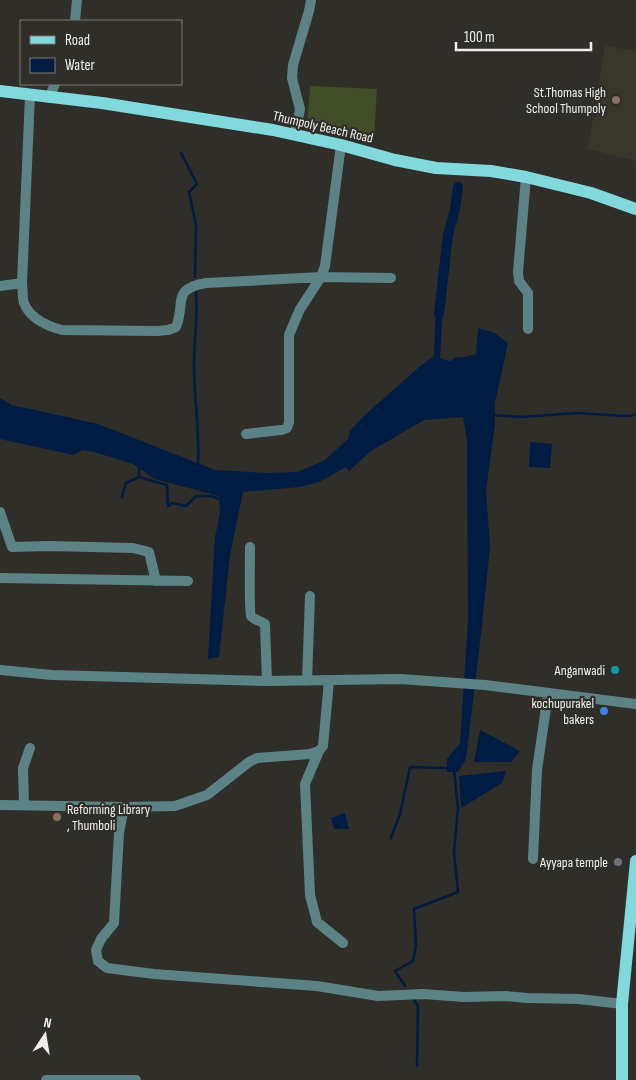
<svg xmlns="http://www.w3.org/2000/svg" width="636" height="1080" viewBox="0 0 636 1080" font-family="'Sofia Sans Condensed',sans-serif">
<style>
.built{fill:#39372c}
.green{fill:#414d26}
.water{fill:#011c42}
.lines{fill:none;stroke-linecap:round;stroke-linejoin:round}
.stream{stroke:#011c42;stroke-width:2.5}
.canal{stroke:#011c42;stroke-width:10}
.minor{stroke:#5b8385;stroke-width:10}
.major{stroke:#81d9de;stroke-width:12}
.education-dot{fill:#8d6e63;stroke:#2f2e29;stroke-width:2}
.culture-dot{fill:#0f9aa8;stroke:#2f2e29;stroke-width:2}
.shop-dot{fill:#3f7fe0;stroke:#2f2e29;stroke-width:2}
.worship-dot{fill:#6b7280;stroke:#2f2e29;stroke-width:2}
.labels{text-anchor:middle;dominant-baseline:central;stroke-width:4.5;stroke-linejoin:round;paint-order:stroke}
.poi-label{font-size:14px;fill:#f0efec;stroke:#2f2e29;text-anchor:end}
.street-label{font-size:14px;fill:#f0efec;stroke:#2f2e29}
</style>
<rect width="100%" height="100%" fill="#2f2e29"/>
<path class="built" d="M605 46 636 51V161L588 149Z"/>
<path class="green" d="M310 86 377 89 374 138 307 126Z"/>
<path class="water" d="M443 302 440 358 449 361 476 354 478 328 495 333 508 343 495 403V425L486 490 490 547 481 634 466 759 458 772H447V759L460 743 468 621 467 440 463 417 424 420 371 451 349 471 346 467 321 481 300 487 243 492 230 555 219 657 208 659 215 537 220 513 219 496 155 479 133 464 94 452 82 450 73 455 0 439V398L12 405 98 424 215 470 265 473 298 472 325 460 348 439 350 431 365 415 418 368 434 356 436 303Z
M530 442 552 444 550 468 529 467Z
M480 730 520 751 511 762H474Z
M506 771 502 783 461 808 459 776Z
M345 813 349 829H334L331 818Z"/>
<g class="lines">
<path class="stream" d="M181 153 197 184 189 192 196 225 195 277
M196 292C198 317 194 341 194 366 194 399 200 433 198 466
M451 362 455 359 462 358
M494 415 521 417 576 413 625 416 636 415
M139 477 167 485 168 506 172 503 186 506 196 496H212L221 500
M122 497 126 483 139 477V466
M391 838 400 814 410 767 448 768
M405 986 395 971 413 961 416 945 414 909 458 892 454 852 458 808 454 770
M414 1000 418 1006 417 1066"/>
<path class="canal" d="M439 314 448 235 455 209 458 187"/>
<path class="minor" d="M75 21 77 0
M30 95 22 283C23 289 22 298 24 303 30 319 47 326 62 330L157 331 168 330 176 327C186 302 171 289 206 283L321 277 391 278
M49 98 55 84
M295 135 300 109 292 78 293 65 309 11 311 0
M526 177 518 272 519 281 528 293V329
M0 286 22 283
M246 434 281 430 287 428 289 422V335L300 309 321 277 325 266 341 145
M0 512 12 547 49 546 133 548 149 552 156 581
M250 547C250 557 249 612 251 616 254 620 261 621 265 624L267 681
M0 578 188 581
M0 670 52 675 267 681 400 679 485 685 636 704
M307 681 310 596
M319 751 305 784 310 895 317 922 343 943
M0 805 124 807 119 833 114 923 101 939 96 950 98 961 107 968 154 974 317 986 378 996 423 994 464 997 506 996 527 998 579 999 622 1004
M24 805 23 768 30 748
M124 807 175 806 207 795 249 762 257 758 310 754 319 751 323 746 329 681
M533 859 537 770 548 694
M46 1080H136"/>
<path class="major" d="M0 91 102 103 273 130 341 145 395 160 436 168 491 171 526 177 591 193 636 209
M622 1080V1004L636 861"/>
</g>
<g class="education-dot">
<circle cx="616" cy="100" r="5"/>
<circle cx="57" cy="817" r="5"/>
</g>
<circle class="culture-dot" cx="615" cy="670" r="5"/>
<circle class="shop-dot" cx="604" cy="711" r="5"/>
<circle class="worship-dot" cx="618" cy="862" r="5"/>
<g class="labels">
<g class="poi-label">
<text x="606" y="92">St.Thomas High<tspan x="606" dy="16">School Thumpoly</tspan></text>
<text x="605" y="670">Anganwadi</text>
<text x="594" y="703">kochupurakel<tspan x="594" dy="16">bakers</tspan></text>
<text x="67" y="809" text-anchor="start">Reforming Library<tspan x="67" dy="16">, Thumboli</tspan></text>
<text x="608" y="862">Ayyapa temple</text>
</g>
<g class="street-label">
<text transform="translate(323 127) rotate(13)">Thumpoly Beach Road</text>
</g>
</g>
<rect x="20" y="20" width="162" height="65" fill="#2f2e29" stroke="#7c7b77"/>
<rect x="30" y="36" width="25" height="8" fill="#81d9de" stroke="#7c7b77"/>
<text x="65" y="45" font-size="15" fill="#f0efec">Road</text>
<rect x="30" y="58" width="25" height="15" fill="#011c42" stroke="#7c7b77"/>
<text x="65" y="70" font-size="15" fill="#f0efec">Water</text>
<g transform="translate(45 1035) rotate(12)" stroke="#2f2e29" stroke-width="4" paint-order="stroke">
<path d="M0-4L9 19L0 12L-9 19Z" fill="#f0efec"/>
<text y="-8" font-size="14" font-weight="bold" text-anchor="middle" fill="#f0efec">N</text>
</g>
<path d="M456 42v8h135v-8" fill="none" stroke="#f0efec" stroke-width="2.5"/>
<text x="464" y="42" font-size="15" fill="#f0efec" stroke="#2f2e29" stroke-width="4" paint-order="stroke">100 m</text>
</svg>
